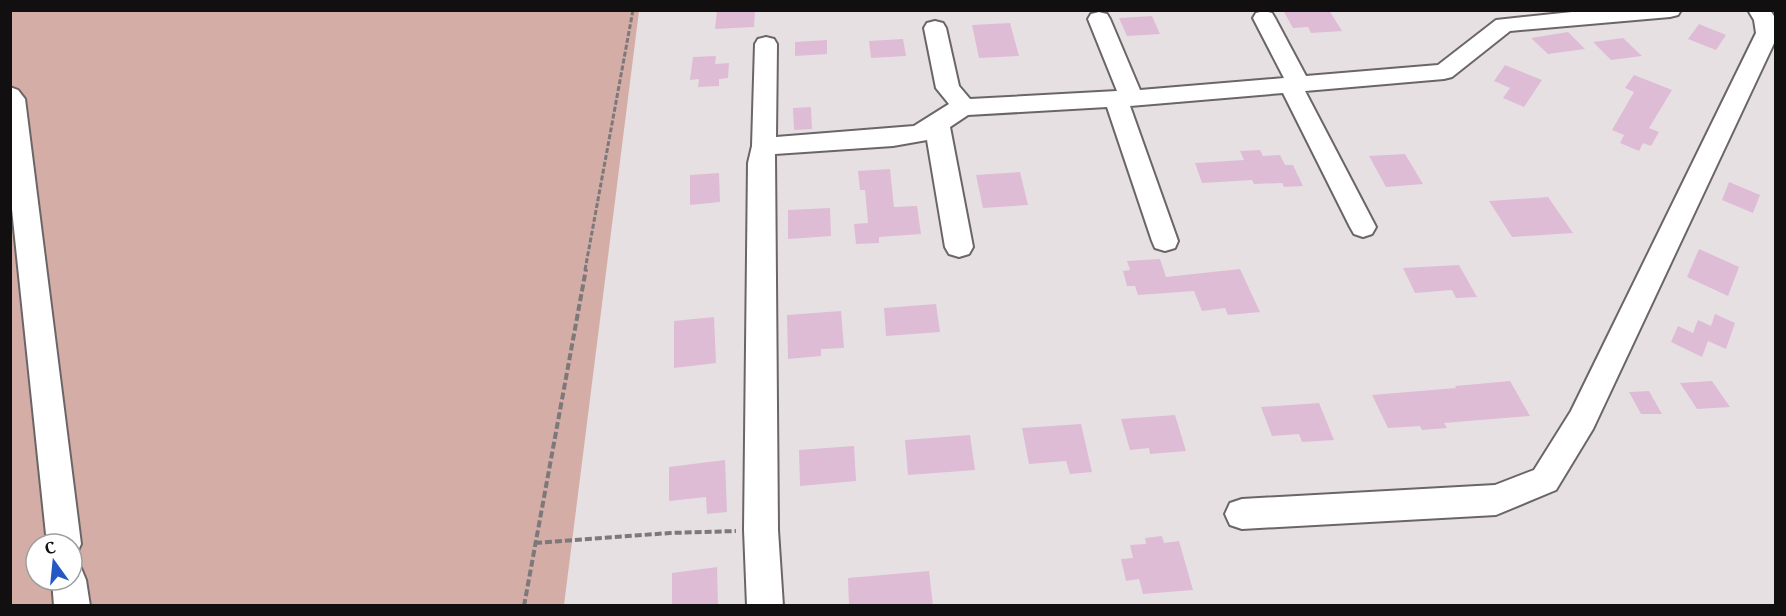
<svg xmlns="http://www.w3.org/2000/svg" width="1786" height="616" viewBox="0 0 1786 616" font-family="'Noto Serif',serif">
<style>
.green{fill:#d3ada6;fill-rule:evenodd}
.building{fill:#debcd5}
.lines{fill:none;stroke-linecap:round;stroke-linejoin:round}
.minor-casing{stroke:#6b6567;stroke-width:4}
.path-far1{stroke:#7d787a;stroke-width:3;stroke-dasharray:5 2;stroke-linecap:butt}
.path{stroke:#7d787a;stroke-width:4;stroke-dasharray:7 3;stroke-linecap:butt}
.minor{fill:#fff;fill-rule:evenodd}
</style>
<rect width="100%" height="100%" fill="#e7e0e3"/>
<path class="green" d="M10 11H639L564 605H11ZM36 544H72V580H36Z"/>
<path class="building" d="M717 10H755L754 27 715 29Z
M1329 10 1342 31 1311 33 1308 27 1293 28 1284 12Z
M1152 16 1160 34 1127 36 1119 18Z
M1010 23 1019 56 979 58 972 25Z
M1699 24 1726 35 1716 50 1688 39Z
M1568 32 1585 49 1548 54 1531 38Z
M1623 38 1642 56 1611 60 1593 42Z
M903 39 906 56 871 58 869 41Z
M827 40V54L795 56V42Z
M716 56 715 64 729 63 728 78 719 79V86L698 87 699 79 690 80 693 57Z
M1505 65 1542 80 1524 107 1503 98 1510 88 1494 81Z
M1634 75 1672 90 1649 128 1659 132 1651 146 1643 143 1639 151 1620 143 1624 135 1612 130 1634 92 1625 88Z
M811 107 812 129 794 130 793 108Z
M1260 150 1263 156 1280 155 1285 165H1293L1303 186 1284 187 1282 183 1254 184 1252 180 1202 183 1195 163 1244 160 1240 151Z
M1405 154 1423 184 1386 187 1369 156Z
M890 169 894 207 917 206 921 234 879 237V243L856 244 854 224 868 223 865 190H860L858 171Z
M1020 172 1028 205 983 208 976 175Z
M719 173 720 202 690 205V175Z
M1729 182 1760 195 1753 213 1722 200Z
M1548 197 1573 233 1512 237 1489 201Z
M830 208 831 236 788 239V210Z
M1699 249 1739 267 1728 296 1687 277Z
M1160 259 1166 277 1240 269 1260 312 1228 315 1225 308 1202 311 1194 291 1138 295 1135 286H1127L1123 271 1130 270 1127 261Z
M1459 265 1477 297 1456 298 1452 290 1415 293 1403 268Z
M936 304 940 332 886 336 884 308Z
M841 311 844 348 821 349V356L788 359 787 315Z
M1715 314 1735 323 1726 349 1708 341 1702 357 1671 342 1678 326 1693 333 1698 320 1711 326Z
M714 317 716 363 674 368V321Z
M1510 381 1530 416 1444 423 1447 428 1422 430 1420 426 1388 428 1372 395 1456 388 1455 386Z
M1712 381 1730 407 1697 409 1680 383Z
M1649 391 1662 414H1641L1629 392Z
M1319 403 1334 440 1302 442 1299 434 1272 436 1261 407Z
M1175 415 1186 451 1150 454 1149 448 1130 450 1121 419Z
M1081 424 1092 472 1070 474 1066 461 1029 464 1022 428Z
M970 435 975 470 908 475 905 440Z
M854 446 856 481 800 486 799 450Z
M725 460 727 512 707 514 706 497 669 501V467Z
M1162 536 1164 543 1179 541 1193 590 1143 594 1139 579 1126 581 1121 559 1133 558 1130 545 1146 544 1145 538Z
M717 567 718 606H672V573Z
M929 571 933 606H849L848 578Z"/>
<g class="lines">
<g class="minor-casing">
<path id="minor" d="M1591 10H1681L1678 15 1670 17 1510 31 1452 77 1444 79 1305 91 1376 227 1372 234 1363 237 1354 234 1350 227 1283 93 1130 106 1178 241 1175 248 1165 251 1155 248 1152 241 1107 107 968 115 950 127 973 247 969 254 959 257 949 254 945 247 927 140 893 146 775 154 778 530 783 606H747L744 530 748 163 752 146 755 44 758 39 766 37 774 39 777 44 776 137 914 126 949 104 936 88 924 28 927 23 935 21 943 23 946 28 959 86 970 99 1117 91 1088 19 1091 14 1099 12 1107 14 1110 19 1140 90 1284 78 1253 18 1256 13 1264 11 1272 13 1275 18 1306 76 1438 65 1496 20Z
M1748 10H1770L1776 19V39L1593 429 1556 490 1496 515 1242 529 1230 525 1225 514 1230 503 1242 499 1495 485 1534 470 1571 411 1756 33 1754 20Z
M10 87 18 90 25 99 81 544 76 555 72 557V544H47L10 190Z
M72 565 81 568 86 580 90 606H54L52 580H72Z"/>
</g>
<path class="path-far1" d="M585 270 633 10"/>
<path class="path" d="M535 543 670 533 736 531
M524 606 586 269"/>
<use href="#minor" class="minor"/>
</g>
<rect width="1786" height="616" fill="none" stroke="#110f10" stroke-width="24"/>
<g transform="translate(54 562) rotate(345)"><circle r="28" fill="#ffffff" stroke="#a09f9f" stroke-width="1.5"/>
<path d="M0-4.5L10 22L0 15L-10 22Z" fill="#2458c5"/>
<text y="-9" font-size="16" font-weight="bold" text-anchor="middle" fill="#110f10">С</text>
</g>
</svg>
